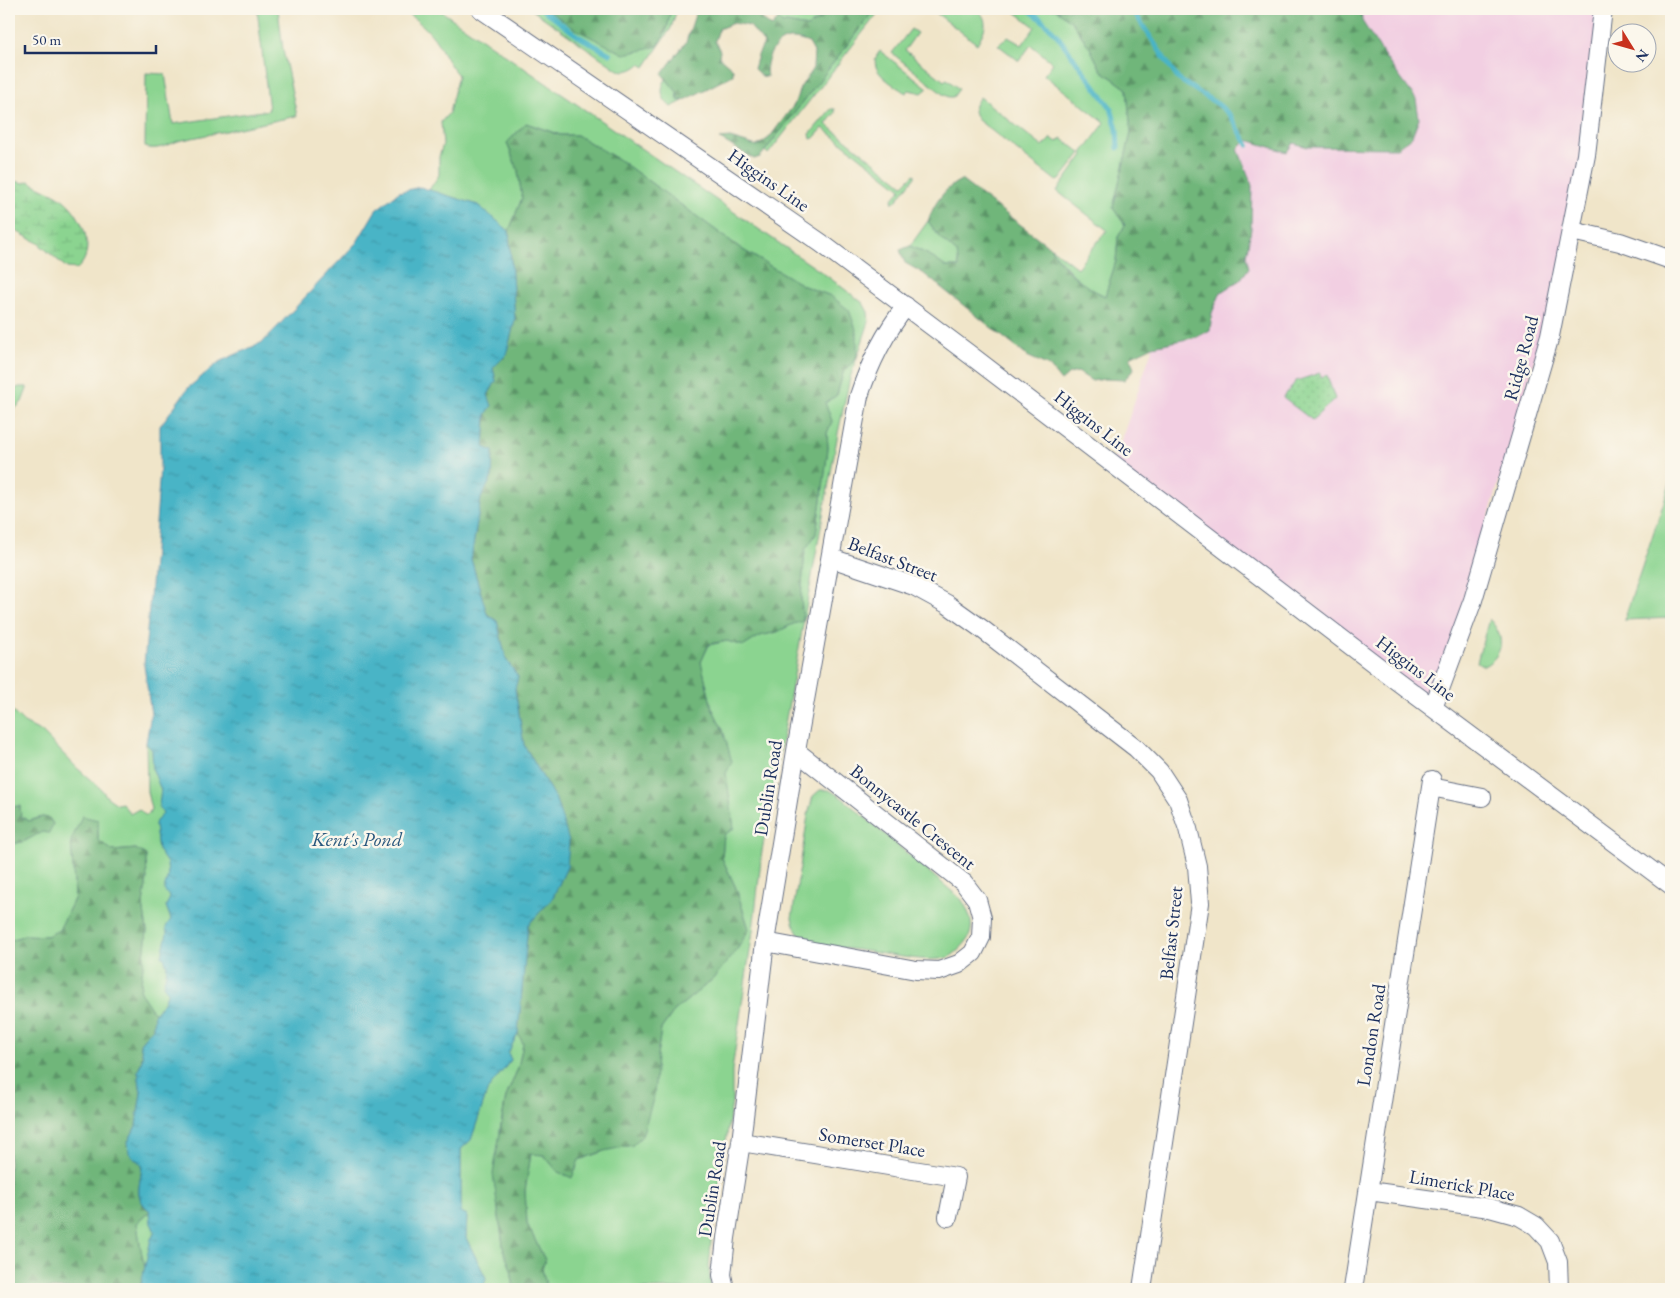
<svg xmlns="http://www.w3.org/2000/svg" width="1680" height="1298" viewBox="0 0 1680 1298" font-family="'EB Garamond',serif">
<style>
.built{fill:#f2cfe2}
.green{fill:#8bd490;stroke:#538277}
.forest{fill:url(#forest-firs);stroke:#46726c}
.wetland{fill:url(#wetland-marsh);stroke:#538277}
.park{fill:url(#park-dots);stroke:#538277}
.water{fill:url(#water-ripples);stroke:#327292}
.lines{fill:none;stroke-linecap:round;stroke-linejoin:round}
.stream{stroke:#49b4c6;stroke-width:5}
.minor-casing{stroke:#666f83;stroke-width:20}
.minor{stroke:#fff;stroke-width:18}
.labels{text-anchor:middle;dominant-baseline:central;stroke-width:5;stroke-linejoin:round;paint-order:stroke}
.street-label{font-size:19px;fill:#1b2f5e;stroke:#fbf7ec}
.water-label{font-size:20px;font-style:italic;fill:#29577d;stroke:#fbf7ec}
</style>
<defs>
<pattern id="forest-firs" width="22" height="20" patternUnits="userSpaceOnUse" patternTransform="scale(1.25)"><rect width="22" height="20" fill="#70b67a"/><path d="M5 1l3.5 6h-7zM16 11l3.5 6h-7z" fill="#5b9467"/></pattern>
<pattern id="wetland-marsh" width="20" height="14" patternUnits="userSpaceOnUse" patternTransform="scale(1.25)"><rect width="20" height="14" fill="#8bd490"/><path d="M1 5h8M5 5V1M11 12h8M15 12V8" fill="none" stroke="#77b67f"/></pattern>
<pattern id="park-dots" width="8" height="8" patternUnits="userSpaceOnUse" patternTransform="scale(1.25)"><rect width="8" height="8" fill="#8bd490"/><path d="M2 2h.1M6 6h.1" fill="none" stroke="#77b67f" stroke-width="1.8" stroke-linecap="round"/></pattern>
<pattern id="water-ripples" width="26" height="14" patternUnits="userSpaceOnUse" patternTransform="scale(1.25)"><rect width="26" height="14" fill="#49b4c6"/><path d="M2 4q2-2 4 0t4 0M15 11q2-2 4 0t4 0" fill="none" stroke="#3c93a4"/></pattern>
</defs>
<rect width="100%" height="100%" fill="#fbf7ec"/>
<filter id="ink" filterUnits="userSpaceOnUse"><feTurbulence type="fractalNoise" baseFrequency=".02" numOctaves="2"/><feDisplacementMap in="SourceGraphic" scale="10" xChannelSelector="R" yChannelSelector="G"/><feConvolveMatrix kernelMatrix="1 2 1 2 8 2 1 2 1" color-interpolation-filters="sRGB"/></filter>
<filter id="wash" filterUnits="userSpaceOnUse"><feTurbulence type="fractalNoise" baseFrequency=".0096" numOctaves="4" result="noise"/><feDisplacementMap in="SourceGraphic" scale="20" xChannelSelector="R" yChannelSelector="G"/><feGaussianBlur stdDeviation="1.12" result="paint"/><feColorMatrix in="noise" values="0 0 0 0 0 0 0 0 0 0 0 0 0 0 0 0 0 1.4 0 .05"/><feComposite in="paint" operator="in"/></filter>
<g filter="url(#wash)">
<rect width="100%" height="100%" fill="#f0e5c9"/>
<path class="built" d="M1361 9H1603L1572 231 1433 708 1113 465 1153 346 1197 337 1210 330 1212 313 1221 292 1240 280 1249 268 1246 256 1251 229 1252 185 1238 149 1248 140 1286 152 1293 143 1308 147 1397 148 1412 136 1387 60 1362 21Z"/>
<path class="green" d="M257 9H278L283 50 297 116 178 141C168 145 156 151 145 147L146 73 165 74 173 124 269 110Z
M400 9H438L827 276 863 303 868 312 869 322 850 378 838 433 762 851 753 931 732 1070V1102L711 1242 709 1269 711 1289H547L542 1269 545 1260 527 1224 525 1191 531 1153 544 1155 558 1172 576 1170 578 1160 604 1151 657 1056 661 1029 674 1011 713 979 738 948 749 929 736 888 722 858 724 835 734 828 725 773 723 730 712 708 701 662 709 645 727 641 744 646 760 636 777 632 793 624 803 621 801 597 805 550 816 534 824 480 828 448 827 433 832 421 825 403 837 395 843 373 857 357 831 296 804 286 743 250 621 161 577 135H561L526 123 507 143 518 171 522 198 509 231 478 205 429 190 439 175V157L443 144 441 122 449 113 458 75C449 65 445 55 438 44 429 29 415 18 400 9Z
M531 9H547L555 14 667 29 671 9H677L671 28 645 67 640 64C633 70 627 72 618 70Z
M821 9H831L826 15 807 27 787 23 782 24 778 19 783 12 790 17 809 19 817 14Z
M875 9H881L768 154 765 151Z
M931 9H977C990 21 985 30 977 44Z
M1011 9H1056L1072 22 1090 48 1101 70 1127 89 1131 133 1113 208 1125 225 1118 237 1116 261 1105 296 1083 285 1054 254 1050 247 1077 268 1107 230 1057 191 1083 155 1082 153 1105 123 1044 75 1053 63 1031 45 1019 61 998 45 1008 37 1022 45 1035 27Z
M911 29 917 33 905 50 944 81 947 79 959 89 953 97H949L944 95 892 53Z
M880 51 928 88 922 93 909 90 906 93C892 84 864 69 880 51Z
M667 78 677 92 678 100H685L671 107C661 99 659 88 667 78Z
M980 97 1043 147 1051 138 1057 142 1061 138 1081 153 1060 180 1057 181 1055 180 978 120C972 111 973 106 980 97Z
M831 109H835V113L826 124 903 185 913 175 915 174V177L895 202 893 203 892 200 901 189 823 128 814 138 811 139 810 134Z
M928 221 940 238 958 253 959 267H946L927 254 910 246Z
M19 387H27V389L22 402 9 415V392Z
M1671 481V618L1624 620Z
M1489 619C1505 635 1505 655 1484 666L1477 662Z
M9 708 24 723 42 732 77 768 101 789 107 797 117 804 122 803 130 814 139 809 145 815H148L151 809 147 792 146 743 152 750 153 770 161 790 159 806 163 814 156 821 155 825 158 850 167 863 168 875 165 890 170 898 166 906 171 920 162 955C170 964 166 975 164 985L168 992 164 1002 154 1013 140 992 147 931 143 904 147 879 136 849 113 851 98 840V820L71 841 75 897 59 931 47 936 25 935 9 941V845L25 841 53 824 49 818 42 817 29 821 20 816V806L9 807Z
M820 790H829L841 797 962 900C970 914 976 927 966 942 961 948 955 954 949 957 929 964 887 954 865 951 846 948 823 947 805 940 798 937 794 926 792 918L808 815 813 796Z
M518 1033 523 1044 518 1068 506 1097 500 1129 498 1210 504 1252 511 1269 514 1289H483L486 1278 466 1238 467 1215 461 1212V1149L471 1140 488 1089 511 1060 508 1053Z
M150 1211 151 1223 155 1232 151 1239 145 1269 140 1245 137 1223Z"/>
<path class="forest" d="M547 9H671L667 29 658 46 644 50 624 54 575 29Z
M697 9H739L751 11 772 27 778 19 782 24 787 23 807 27 826 15 831 9H875L765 151 760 157 754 159 720 139 730 138 757 146 769 138 794 105 800 88 813 68 814 52 809 43C803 41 795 38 789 39 772 42 764 63 767 77L762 76 754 69 758 55 764 43 750 26 733 23 719 29 715 41 720 51 719 57 733 69V75L685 100H678L677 92 662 74 686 42Z
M1056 9H1361L1362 21 1387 60 1416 99 1419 118 1412 136 1397 148 1308 147 1293 143 1287 152 1247 140 1238 149 1252 185 1251 229 1246 256 1249 268 1240 280 1221 292 1212 313 1210 330 1197 337 1153 346 1130 357 1134 369 1124 380 1105 379 1092 381 1078 372 1069 374 1061 381 1049 366 1027 356 923 273 905 263 900 250 910 246 927 254 946 267H959L957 253 940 238 928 221C934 204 944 188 961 180L1050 247C1063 269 1082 286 1105 296L1116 261 1118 237 1125 225 1113 208 1131 133 1127 89 1101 70 1090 48 1072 22Z
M526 123 560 135H577L621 161 743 250 804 286 831 296 849 310 857 332V357L843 373 837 395 825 403 832 421 827 433 828 448 824 480 816 534 805 550 801 597 803 621 793 624 777 632 760 636 744 646 727 641 709 644 701 662 712 708 723 730 732 762 726 773 734 828 724 835 722 858 736 888 749 929 738 948 713 979 674 1011 661 1029 657 1056 654 1096 642 1136 633 1145 604 1151 579 1160 572 1178 558 1172 544 1155 531 1154 525 1191 527 1224 545 1260 542 1269 547 1289H514L511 1269 504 1252 493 1174 506 1097 518 1068 523 1044 518 1033 528 925 552 899 567 867 556 800 524 745 515 688 518 677 506 659 497 621 487 614 471 559 481 498 492 477 493 451 484 447 488 395 496 381 493 368 506 355 515 320 509 231 522 198 518 171 507 143Z
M20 806 21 817 29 821 42 817 49 818 53 824 49 833 42 832 25 841 9 845V807Z
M82 816 98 820V840L113 851 136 849 146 855 147 879 143 904 147 931 140 992 154 1013 153 1028 140 1043 143 1057 138 1071 141 1093 136 1126 128 1142 130 1153 142 1165C141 1185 132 1197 150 1211L137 1223 140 1245 145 1269 140 1289H9V941L25 935 47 936 59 930 75 897 71 841Z"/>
<path class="wetland" d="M9 180 24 183 29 181C41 189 56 192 67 203 83 218 97 252 77 269L67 268 38 243 9 227Z"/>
<path class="park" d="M1320 373 1321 377 1327 375 1335 399 1312 420 1283 398 1296 381Z"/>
<path class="water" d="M420 187 478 205 509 231 515 320 506 355 493 368 496 381 488 395 492 406 486 414 484 447 493 451 492 477 481 498 471 559 487 614 497 621 506 659 518 677 515 689 524 745 556 800 569 841 567 867 552 899 528 925 518 1033 508 1053 511 1060 488 1089 471 1140 461 1149V1212L467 1215 466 1238 486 1278 483 1289H140L151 1239 155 1232 151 1223 150 1211C132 1196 141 1185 142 1165L129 1153 128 1142 136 1126 141 1093 138 1071 143 1057 140 1043 153 1028 154 1013 164 1002 168 992 163 985C166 975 170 964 162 956L167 933 166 927 171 919 166 906 170 898 164 890 168 875 167 863 158 850 155 825 156 821 163 814 159 806 161 790 153 770 152 750 146 743 151 714 144 665 154 551 160 468V426L188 388 219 362 263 342 357 242 376 210 399 192Z"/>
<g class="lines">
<path class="stream" d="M542 9 578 36 610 54
M1028 9 1041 19 1056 34 1111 108 1117 129 1118 148
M1132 9 1178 79 1219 105 1230 115 1248 145"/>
</g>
</g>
<g filter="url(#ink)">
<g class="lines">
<g class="minor-casing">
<path id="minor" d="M481 9 821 243 969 354 1397 681 1671 885
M1572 231 1620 242 1671 260
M831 558 914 586 947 604 982 629 1136 748 1159 771 1178 800 1188 829 1197 866 1200 903 1142 1289
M1433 708 1473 600 1550 336 1586 155 1603 9
M1431 787 1482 797
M765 942 916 970 939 971 959 964 973 953 981 937 982 918 977 900 964 883 796 751
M741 1142 956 1177 948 1217
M1369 1191 1490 1208 1519 1216 1536 1226 1550 1241 1558 1262 1559 1289
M725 1289 722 1275 726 1238 741 1142 765 942 796 751 859 396C870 362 884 334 906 306
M1353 1289 1432 780"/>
</g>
<use href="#minor" class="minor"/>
</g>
</g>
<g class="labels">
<g class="street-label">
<text transform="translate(769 180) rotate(35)">Higgins Line</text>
<text transform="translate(1521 358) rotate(-75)">Ridge Road</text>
<text transform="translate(1094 423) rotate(38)">Higgins Line</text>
<text transform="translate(893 559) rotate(21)">Belfast Street</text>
<text transform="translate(1416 668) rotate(37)">Higgins Line</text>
<text transform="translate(768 788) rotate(-81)">Dublin Road</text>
<text transform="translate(913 817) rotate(39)">Bonnycastle Crescent</text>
<text transform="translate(1171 933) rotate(-84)">Belfast Street</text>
<text transform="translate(1371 1035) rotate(-81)">London Road</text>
<text transform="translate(872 1142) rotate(9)">Somerset Place</text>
<text transform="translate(1462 1185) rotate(10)">Limerick Place</text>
<text transform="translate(712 1189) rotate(-81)">Dublin Road</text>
</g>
<g class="water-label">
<text x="357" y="839">Kent's Pond</text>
</g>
</g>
<rect width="1680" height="1298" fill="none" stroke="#fbf7ec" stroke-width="30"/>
<g transform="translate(1632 48) rotate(127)"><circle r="24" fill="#fbf7ec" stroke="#a1a7b3"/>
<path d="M0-4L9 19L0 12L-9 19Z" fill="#c8321e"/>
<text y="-8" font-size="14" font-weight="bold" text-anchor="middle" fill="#1b2f5e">N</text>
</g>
<path d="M25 45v8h131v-8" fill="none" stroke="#1b2f5e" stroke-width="2.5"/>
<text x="32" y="45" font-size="15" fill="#1b2f5e" stroke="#fbf7ec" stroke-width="4" paint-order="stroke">50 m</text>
</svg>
